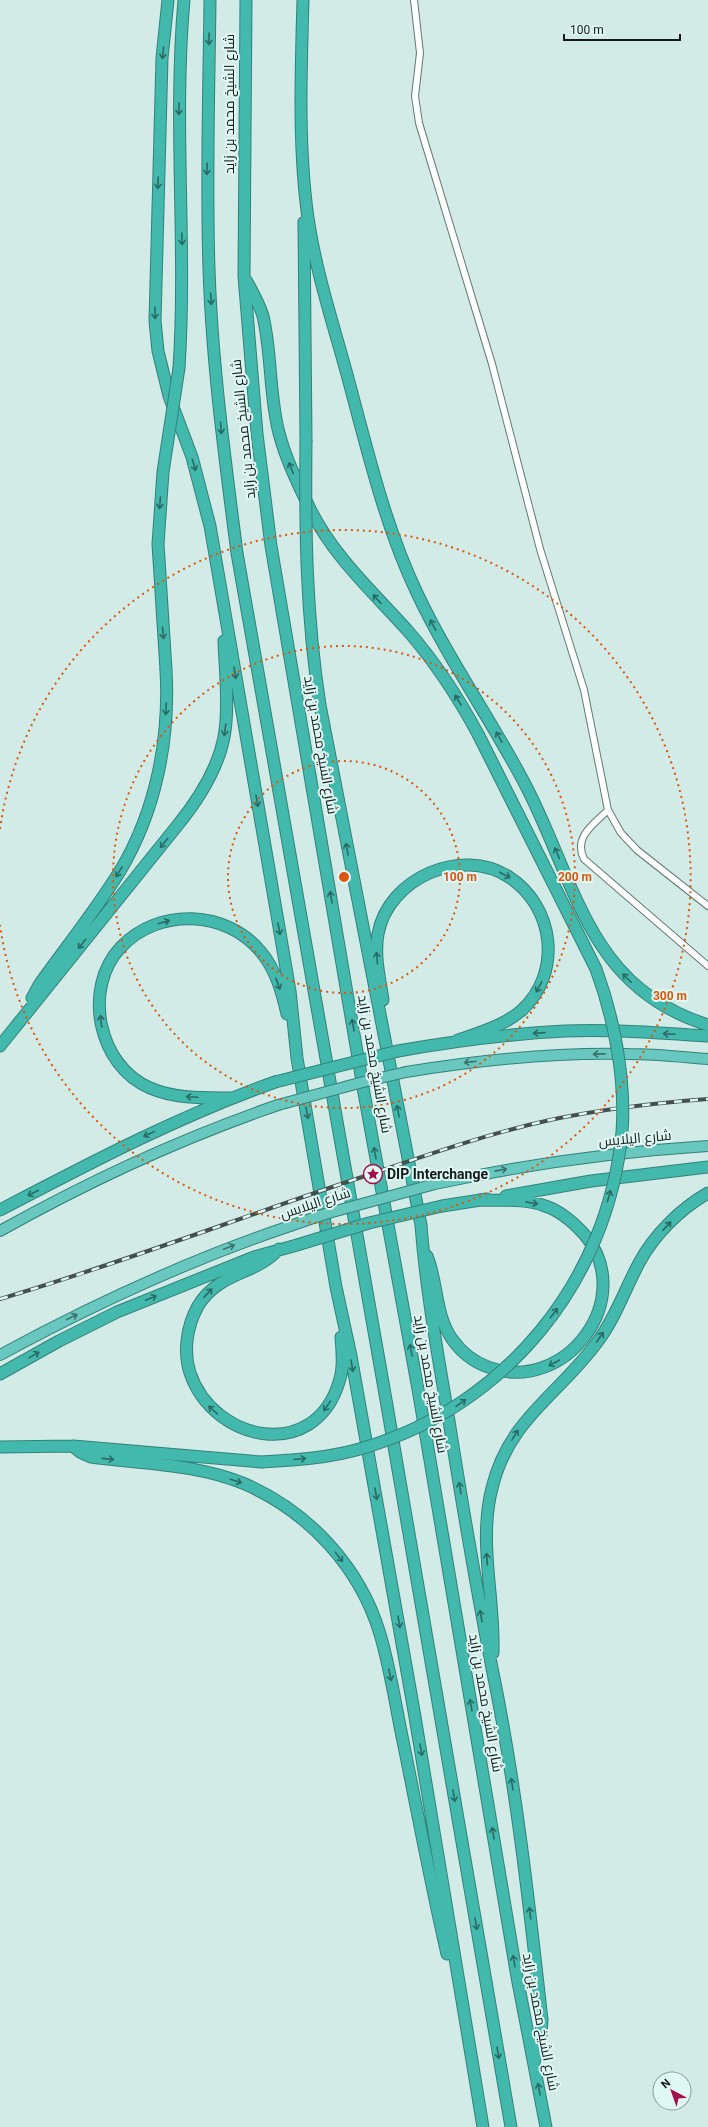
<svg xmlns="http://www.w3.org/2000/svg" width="708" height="2127" viewBox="0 0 708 2127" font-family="Roboto,Cairo,sans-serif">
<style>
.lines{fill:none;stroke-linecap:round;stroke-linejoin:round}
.minor-casing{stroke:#627975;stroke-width:8}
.trunk-casing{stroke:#32827a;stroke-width:12}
.motorway-casing{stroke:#32827a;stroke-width:13}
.minor{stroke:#fff;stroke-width:6}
.trunk{stroke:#68c7be;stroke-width:10}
.motorway{stroke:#43b9ad;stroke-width:11}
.rail-casing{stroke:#43504e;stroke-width:4}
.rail{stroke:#dff8f4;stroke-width:2.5;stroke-dasharray:8;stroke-linecap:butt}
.trunk-bridge-casing{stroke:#32827a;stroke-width:12;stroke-linecap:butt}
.motorway-bridge-casing{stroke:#32827a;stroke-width:13;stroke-linecap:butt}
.trunk-bridge{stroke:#68c7be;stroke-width:10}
.motorway-bridge{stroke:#43b9ad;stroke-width:11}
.oneway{stroke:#2a6a64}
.oneway2{stroke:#3d716c}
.ring{fill:none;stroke:#dd560d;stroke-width:2;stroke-dasharray:2 4}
.labels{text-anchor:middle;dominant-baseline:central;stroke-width:4;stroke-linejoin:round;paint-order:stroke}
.street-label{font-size:14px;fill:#121b1a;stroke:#dff8f4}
.poi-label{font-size:14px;font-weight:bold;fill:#121b1a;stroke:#dff8f4;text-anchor:start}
.centre{fill:#dd560d;stroke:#dff8f4;stroke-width:2}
.ring-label{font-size:12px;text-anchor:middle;font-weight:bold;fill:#dd560d;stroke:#dff8f4;stroke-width:4;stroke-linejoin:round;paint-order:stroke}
</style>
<rect width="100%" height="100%" fill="#d2ebe7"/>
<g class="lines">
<g class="minor-casing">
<path id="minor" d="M414 0 420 53 415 96 419 123 492 364 540 549 584 690 608 810 621 833 637 850 708 906
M608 810C594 824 573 837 584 859L708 966"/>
</g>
<g class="trunk-casing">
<path id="trunk" d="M406 1072C480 1060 554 1052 629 1054 655 1054 682 1057 708 1059
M435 1184C527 1164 614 1152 708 1146
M0 1231C89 1181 182 1138 278 1105
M0 1355C94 1304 189 1260 290 1226"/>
</g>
<g class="motorway-casing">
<path id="motorway" d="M168 0 162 58 155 321 158 351 169 396 192 457 210 526 290 991 297 1058 336 1287 351 1356 414 1711 483 2127
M210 0C209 90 206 180 209 269 212 364 225 459 237 553L385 1394 511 2127
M246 0 244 276 257 434 271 546 364 1093 418 1389 517 1977 546 2127
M303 0C301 72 298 147 308 218 317 279 338 338 353 397 371 464 387 530 417 593 449 661 493 722 527 788 577 886 589 988 708 1025
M304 222 306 440
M246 280C252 291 259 303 263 316 272 354 269 395 279 433 286 460 299 486 311 511 335 558 373 592 408 631 435 662 458 697 478 734
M179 368C187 245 173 123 184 0
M320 705 421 1225C426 1291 438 1355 449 1421 462 1503 476 1586 492 1668 516 1784 529 1902 542 2020L541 2035 535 2060
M32 998 39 985C66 947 96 910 120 871 156 811 170 739 166 670
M383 1000C380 979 374 956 378 934 388 878 462 846 509 877 555 907 562 973 522 1010 504 1026 478 1033 456 1041
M0 1046 177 826C199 799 220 767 225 731 229 702 225 671 224 641
M398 1051C453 1041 508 1034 565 1031 612 1029 660 1033 708 1036
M231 1098C203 1098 176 1099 150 1088 98 1066 82 988 121 947 159 907 227 910 261 952 276 970 282 992 287 1014
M506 1196 591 1181 708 1167
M442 1206 487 1199
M0 1210C90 1163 179 1116 275 1082
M279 1249C256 1275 218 1272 198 1306 187 1326 183 1351 190 1373 214 1443 315 1462 339 1382 344 1368 342 1352 341 1337
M427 1256C438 1283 435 1315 452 1339 461 1352 474 1362 488 1367 565 1396 639 1298 584 1234 573 1222 561 1211 545 1206 525 1198 501 1201 479 1200
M0 1374 59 1341 117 1312 254 1257 297 1245
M73 1446 80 1452 91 1457C142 1464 197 1464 245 1484 309 1512 360 1567 380 1634 391 1671 396 1709 404 1746 418 1815 431 1885 447 1954
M0 1447 73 1446 261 1462
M493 1653C495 1598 478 1542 492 1488 509 1418 560 1394 598 1341 616 1317 625 1289 639 1263 654 1235 680 1209 708 1193"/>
</g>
<use href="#minor" class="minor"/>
<use href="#trunk" class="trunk"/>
<use href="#motorway" class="motorway"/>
<g class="rail-casing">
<path id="rail" d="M0 1299C122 1263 241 1217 362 1177 424 1156 486 1134 550 1120 602 1109 655 1103 708 1099"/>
</g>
<use href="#rail" class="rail"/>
<g class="trunk-bridge-casing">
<path id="trunk-bridge" d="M278 1105 363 1082 406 1072
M290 1226 325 1214 435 1184"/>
</g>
<g class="motorway-bridge-casing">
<path id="motorway-bridge" d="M306 440C305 529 306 616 320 705
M166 670 158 544 163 472 179 368
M275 1082 398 1051
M297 1245 369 1223 442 1206
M261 1462C296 1460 330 1458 363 1448 506 1406 608 1281 622 1132 626 1079 614 1018 596 969L478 734"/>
</g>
<use href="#trunk-bridge" class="trunk-bridge"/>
<use href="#motorway-bridge" class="motorway-bridge"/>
</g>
<defs><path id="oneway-shaft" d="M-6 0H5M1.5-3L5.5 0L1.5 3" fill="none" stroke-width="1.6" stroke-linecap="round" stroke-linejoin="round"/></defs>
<g class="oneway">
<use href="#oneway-shaft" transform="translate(209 39) rotate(91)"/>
<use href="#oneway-shaft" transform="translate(163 53) rotate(96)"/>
<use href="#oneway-shaft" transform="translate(179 109) rotate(91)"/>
<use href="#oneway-shaft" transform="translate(207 169) rotate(91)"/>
<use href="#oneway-shaft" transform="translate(158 183) rotate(92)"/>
<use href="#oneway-shaft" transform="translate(182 239) rotate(88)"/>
<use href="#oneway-shaft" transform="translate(211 299) rotate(86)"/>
<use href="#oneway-shaft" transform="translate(155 313) rotate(90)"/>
<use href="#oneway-shaft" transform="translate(221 428) rotate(85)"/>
<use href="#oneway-shaft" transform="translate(194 465) rotate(73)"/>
<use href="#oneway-shaft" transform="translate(291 468) rotate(-112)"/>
<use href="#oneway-shaft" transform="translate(160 503) rotate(94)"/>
<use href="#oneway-shaft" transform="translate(377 599) rotate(-133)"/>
<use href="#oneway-shaft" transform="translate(433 625) rotate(-118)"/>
<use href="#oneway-shaft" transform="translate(163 633) rotate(85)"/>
<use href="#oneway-shaft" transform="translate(235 673) rotate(80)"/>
<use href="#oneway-shaft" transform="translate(458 700) rotate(-122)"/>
<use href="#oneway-shaft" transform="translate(166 709) rotate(93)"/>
<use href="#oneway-shaft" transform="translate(225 730) rotate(98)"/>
<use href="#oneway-shaft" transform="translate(499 737) rotate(-119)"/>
<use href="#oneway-shaft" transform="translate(257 801) rotate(80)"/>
<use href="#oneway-shaft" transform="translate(164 843) rotate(129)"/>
<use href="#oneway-shaft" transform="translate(347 849) rotate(-101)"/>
<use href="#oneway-shaft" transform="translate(557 853) rotate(-113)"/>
<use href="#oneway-shaft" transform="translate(119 872) rotate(122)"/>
<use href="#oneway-shaft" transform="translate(505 875) rotate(28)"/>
<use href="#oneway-shaft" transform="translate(331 897) rotate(-100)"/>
<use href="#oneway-shaft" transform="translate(164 922) rotate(-16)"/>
<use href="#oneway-shaft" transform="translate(279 929) rotate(80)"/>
<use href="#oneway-shaft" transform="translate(82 944) rotate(129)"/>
<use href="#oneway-shaft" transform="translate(377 958) rotate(-95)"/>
<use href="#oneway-shaft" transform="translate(627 978) rotate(-135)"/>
<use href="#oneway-shaft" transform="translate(278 984) rotate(70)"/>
<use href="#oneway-shaft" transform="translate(539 987) rotate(118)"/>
<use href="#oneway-shaft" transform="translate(101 1021) rotate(-97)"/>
<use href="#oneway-shaft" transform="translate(353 1025) rotate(-100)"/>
<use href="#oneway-shaft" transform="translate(539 1033) rotate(176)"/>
<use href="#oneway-shaft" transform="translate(669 1034) rotate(-177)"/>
<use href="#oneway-shaft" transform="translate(192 1097) rotate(-177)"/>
<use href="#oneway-shaft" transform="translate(398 1111) rotate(-101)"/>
<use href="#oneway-shaft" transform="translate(307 1113) rotate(80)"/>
<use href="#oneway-shaft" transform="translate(149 1134) rotate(156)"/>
<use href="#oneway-shaft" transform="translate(375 1153) rotate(-100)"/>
<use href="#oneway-shaft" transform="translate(33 1193) rotate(153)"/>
<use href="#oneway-shaft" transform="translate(609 1196) rotate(-74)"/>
<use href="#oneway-shaft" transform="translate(532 1203) rotate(11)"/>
<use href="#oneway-shaft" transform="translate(667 1226) rotate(-47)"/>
<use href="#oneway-shaft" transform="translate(208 1293) rotate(-47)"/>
<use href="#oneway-shaft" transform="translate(151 1298) rotate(-22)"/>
<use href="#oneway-shaft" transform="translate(554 1313) rotate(-53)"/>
<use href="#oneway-shaft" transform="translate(600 1337) rotate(-56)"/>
<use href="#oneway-shaft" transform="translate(411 1350) rotate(-100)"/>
<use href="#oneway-shaft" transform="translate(34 1355) rotate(-29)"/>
<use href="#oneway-shaft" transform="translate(554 1363) rotate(152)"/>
<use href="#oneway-shaft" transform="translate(352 1366) rotate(80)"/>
<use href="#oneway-shaft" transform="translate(461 1403) rotate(-35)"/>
<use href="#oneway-shaft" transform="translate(327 1406) rotate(125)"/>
<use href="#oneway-shaft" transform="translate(213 1410) rotate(-138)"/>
<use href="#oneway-shaft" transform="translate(515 1435) rotate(-58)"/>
<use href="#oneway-shaft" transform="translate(108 1459) rotate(6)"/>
<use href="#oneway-shaft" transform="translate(300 1459) rotate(-5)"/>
<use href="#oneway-shaft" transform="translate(236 1481) rotate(18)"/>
<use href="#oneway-shaft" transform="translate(460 1488) rotate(-99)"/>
<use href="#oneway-shaft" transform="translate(376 1494) rotate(80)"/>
<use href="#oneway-shaft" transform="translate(339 1557) rotate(52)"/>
<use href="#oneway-shaft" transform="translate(487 1559) rotate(-94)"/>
<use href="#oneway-shaft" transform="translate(481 1616) rotate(-100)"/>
<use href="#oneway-shaft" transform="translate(399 1622) rotate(80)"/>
<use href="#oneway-shaft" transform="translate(390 1675) rotate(78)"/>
<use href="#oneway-shaft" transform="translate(471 1705) rotate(-100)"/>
<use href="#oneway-shaft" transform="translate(421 1750) rotate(80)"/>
<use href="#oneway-shaft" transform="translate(512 1784) rotate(-99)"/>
<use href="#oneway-shaft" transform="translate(454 1796) rotate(80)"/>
<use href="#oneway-shaft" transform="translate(493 1833) rotate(-100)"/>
<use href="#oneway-shaft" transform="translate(530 1913) rotate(-97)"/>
<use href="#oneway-shaft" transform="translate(476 1924) rotate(80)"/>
<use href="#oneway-shaft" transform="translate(514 1961) rotate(-100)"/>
<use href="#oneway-shaft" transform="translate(498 2053) rotate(80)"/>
<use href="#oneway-shaft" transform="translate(539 2089) rotate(-100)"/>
</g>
<g class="oneway2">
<use href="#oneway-shaft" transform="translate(599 1054) rotate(179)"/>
<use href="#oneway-shaft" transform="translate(470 1062) rotate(173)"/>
<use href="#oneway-shaft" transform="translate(501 1170) rotate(-11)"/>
<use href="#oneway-shaft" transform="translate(229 1247) rotate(-21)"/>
<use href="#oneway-shaft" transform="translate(72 1317) rotate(-26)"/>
</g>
<g class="ring">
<circle cx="344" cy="877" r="116"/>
<circle cx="344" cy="877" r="231"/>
<path d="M0 829A347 347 0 1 1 0 925"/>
</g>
<defs>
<g id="sight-ring" transform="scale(1)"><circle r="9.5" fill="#dff8f4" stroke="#a5104c" stroke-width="1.5"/><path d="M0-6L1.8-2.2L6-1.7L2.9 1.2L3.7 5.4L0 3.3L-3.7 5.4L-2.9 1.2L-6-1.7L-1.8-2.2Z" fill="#a5104c"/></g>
</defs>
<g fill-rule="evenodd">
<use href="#sight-ring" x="373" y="1174"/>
</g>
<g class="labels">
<g class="street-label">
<text transform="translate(229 104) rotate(-90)">شارع الشيخ محمد بن زايد</text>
<text transform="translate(243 429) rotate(-96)">شارع الشيخ محمد بن زايد</text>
<text transform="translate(321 745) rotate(80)">شارع الشيخ محمد بن زايد</text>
<text transform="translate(375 1064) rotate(80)">شارع الشيخ محمد بن زايد</text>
<text transform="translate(635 1138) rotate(-5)">شارع اليلايس</text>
<text transform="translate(315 1203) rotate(-18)">شارع اليلايس</text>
<text transform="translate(431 1384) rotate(80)">شارع الشيخ محمد بن زايد</text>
<text transform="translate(486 1703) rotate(80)">شارع الشيخ محمد بن زايد</text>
<text transform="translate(541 2022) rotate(79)">شارع الشيخ محمد بن زايد</text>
</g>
<g class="poi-label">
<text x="387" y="1174">DIP Interchange</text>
</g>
</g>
<circle cx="344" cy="877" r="6" class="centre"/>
<g class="ring-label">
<text x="460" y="881">100 m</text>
<text x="575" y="881">200 m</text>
<text x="670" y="1000">300 m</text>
</g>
<g transform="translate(672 2091) rotate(319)"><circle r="19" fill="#dff8f4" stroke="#8da09d"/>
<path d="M0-3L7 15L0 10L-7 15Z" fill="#a5104c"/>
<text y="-6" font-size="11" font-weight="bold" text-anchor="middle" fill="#121b1a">N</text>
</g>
<path d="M564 34v6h116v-6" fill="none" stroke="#121b1a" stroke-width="2"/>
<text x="570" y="34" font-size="12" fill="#121b1a" stroke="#dff8f4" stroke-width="3" paint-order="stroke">100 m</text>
</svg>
